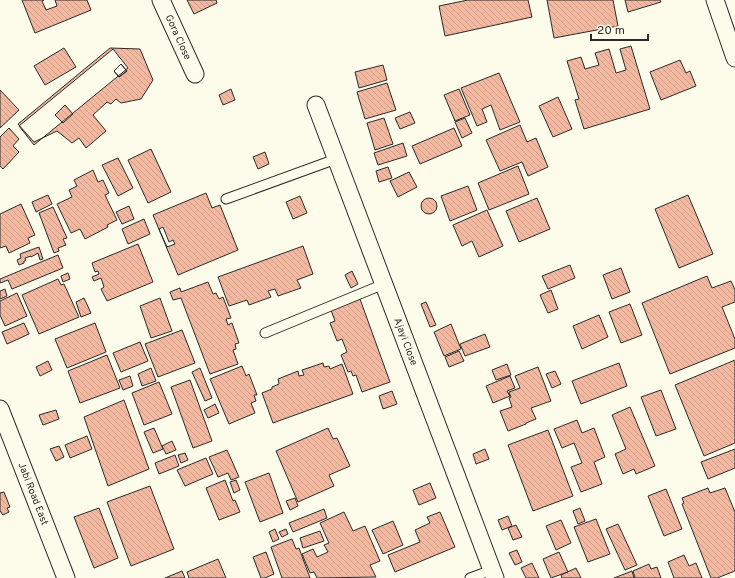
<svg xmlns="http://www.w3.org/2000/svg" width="735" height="578" viewBox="0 0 735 578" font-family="Overpass,sans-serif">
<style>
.building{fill:url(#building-back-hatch);stroke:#2b2b2b;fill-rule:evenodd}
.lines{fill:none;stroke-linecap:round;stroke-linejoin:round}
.lane-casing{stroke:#2b2b2b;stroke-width:11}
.street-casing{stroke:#2b2b2b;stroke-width:19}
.lane{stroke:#fdfbea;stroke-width:9}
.street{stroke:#fdfbea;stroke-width:17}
.labels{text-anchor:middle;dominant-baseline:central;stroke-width:3;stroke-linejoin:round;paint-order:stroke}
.street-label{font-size:10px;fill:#2b2b2b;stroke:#fdfbea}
</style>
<defs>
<pattern id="building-back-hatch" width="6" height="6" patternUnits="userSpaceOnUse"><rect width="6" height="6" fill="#f2b8a0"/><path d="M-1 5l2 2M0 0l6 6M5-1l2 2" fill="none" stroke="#d09e8a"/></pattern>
</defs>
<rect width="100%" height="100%" fill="#fdfbea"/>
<path class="building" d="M22 0H44L42 1 46 10 57 6 55 0H87L91 10 35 33Z
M187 0H216L217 3 194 14Z
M468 0H528L532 17 445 36 439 6Z
M547 0H613L618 26 554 38Z
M625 0H660L661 2 628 12Z
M631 46 650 109 584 129 575 100 579 99 567 61 581 57 585 69 599 65 595 53 609 49 616 73 626 70 620 49Z
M64 48 76 67 45 85 34 66Z
M110 48 140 49 153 80 141 99 121 103 116 99 111 104 107 102 93 115 106 131 86 148 79 138 72 143 57 131 34 142 18 124ZM65 105 73 114 63 123 55 115Z
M113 49 128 68 34 145 19 126Z
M680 60 686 73 690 71 696 86 661 100 650 72Z
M121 64 127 71 119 77 114 71Z
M121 64 127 71 119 77 114 71Z
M383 65 387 80 359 88 355 72Z
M499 73 520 122 500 130 491 105 482 109 487 122 477 126 461 88Z
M387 83 396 110 365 119 357 92Z
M231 89 235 100 223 105 219 95Z
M459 89 470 115 455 121 444 95Z
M0 90 19 110 0 128Z
M558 97 572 129 553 137 539 106Z
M410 112 415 123 400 129 395 118Z
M384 118 393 144 375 150 367 123Z
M465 118 472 133 462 138 455 122Z
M520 125 527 142 536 138 548 167 528 176 522 162 500 171 486 140Z
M9 128 19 139 13 146 19 152 3 169 0 166V137Z
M454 128 462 146 420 164 412 146Z
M403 143 407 156 378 165 374 153Z
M151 149 171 192 148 203 128 160Z
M265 152 269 164 258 169 253 157Z
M118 158 133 188 118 196 102 165Z
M518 166 529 194 489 210 478 183Z
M388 167 392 178 379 182 376 171Z
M93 170 98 182 103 180 109 193 105 195 117 220 107 225 108 227 85 239 80 229 71 233 57 204 72 197 69 190 77 186 74 180Z
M409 172 417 187 398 197 390 181Z
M468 186 477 210 450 221 441 196Z
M206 193 212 208 220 205 238 250 178 275 153 215ZM163 227 169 242 173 240 175 244 167 247 159 229Z
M48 195 52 204 36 212 32 202Z
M688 195 713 254 679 268 655 209Z
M300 196 307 213 293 219 286 202Z
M537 198 550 229 519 242 506 211Z
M421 206a8 8 0 1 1 16 0a8 8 0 1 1-16 0Z
M21 204 35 235 28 238 30 243 9 253 6 246 0 248V214Z
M129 206 134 219 122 224 116 212Z
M53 207 67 238 63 239 66 245 58 248 59 251 54 253 39 213Z
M487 210 503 246 479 257 472 241 462 246 453 225Z
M144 219 150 234 128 244 122 229Z
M138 244 153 282 107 301 101 289 104 287 101 278 94 281 92 277 99 274 98 271 95 272 92 263Z
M303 246 313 274 297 280 301 288 278 296 275 289 268 291 271 297 249 305 247 300 229 306 218 277Z
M39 247 43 259 40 260 38 253 31 257V256L25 258 26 260 24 261V263L19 265 17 260 21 258 20 254Z
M58 255 63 268 12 289 8 280 0 283V279Z
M570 265 575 278 548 289 542 276Z
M621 268 630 292 612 299 603 275Z
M352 271 358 284 351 288 345 275Z
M68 273 70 279 63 282 61 276Z
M707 276 712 288 731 281 735 290V302L722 307 735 339V348L670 374 642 303Z
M58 279 61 285 64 284 79 317 39 334 22 295Z
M208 282 213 294 216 293 219 299 223 297 231 318 226 319 228 325 232 323 239 343 235 344 236 349 233 350 238 364 210 374 181 298 173 300 170 292 180 288 181 292Z
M5 289 7 296 0 299V291Z
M551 290 558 309 548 313 540 295Z
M17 293 27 316 5 326 0 315V301Z
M84 298 91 313 81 317 76 302Z
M160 298 172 331 151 338 140 306Z
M360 299 390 382 362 392 356 375 353 376 351 371 348 372 341 355 347 352 342 339 337 341 330 323 335 321 331 310Z
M426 302 436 325 430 327 421 304Z
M630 304 642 335 621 343 609 312Z
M599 315 608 337 582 349 573 326Z
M24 323 29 334 7 344 2 332Z
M95 323 106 352 67 368 55 339Z
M451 324 461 349 444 356 434 332Z
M182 330 195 363 158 377 145 344Z
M485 334 490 347 465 356 460 344Z
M140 342 148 361 121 372 113 353Z
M459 351 464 361 449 367 445 357Z
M107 355 120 388 80 403 68 371Z
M735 360V443L704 456 675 385Z
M48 361 52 370 40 376 36 367Z
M323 363 324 367 329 366 330 369 342 364 353 394 273 423 262 393 272 389V387L279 384 278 379 298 371 299 376 304 375 302 370Z
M619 363 627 386 581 404 572 381Z
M507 364 511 375 496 380 492 370Z
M242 366 246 376 249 374 257 395H254L256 401 251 403 255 413 229 424 210 379Z
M538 367 551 401 531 408 536 419 526 423V424L508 431 500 411 512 407 509 398 511 397 509 392 520 388 515 376Z
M151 368 156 381 142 386 138 374Z
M200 368 212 398 205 401 192 372Z
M555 371 561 384 552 388 546 374Z
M130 376 133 386 123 390 119 380Z
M510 376 515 388 507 391 510 396 493 403 486 386Z
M190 380 212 441 193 448 171 387Z
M159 382 172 414 144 425 132 393Z
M661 390 676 429 656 436 641 397Z
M392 391 397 404 383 409 379 396Z
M124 400 149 469 108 486 84 417Z
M215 404 219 413 208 418 204 410Z
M630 407 655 466 636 474 634 469 623 474 615 454 626 449 612 415Z
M56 410 59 419 43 425 39 415Z
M577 420 582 433 594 428 605 457 594 462 602 484 581 492 571 467 582 463 574 443 562 448 554 429Z
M154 428 163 449 153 453 144 432Z
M328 428 333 439 337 438 350 466 329 475 334 486 298 502 276 451Z
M548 430 573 496 533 511 508 445Z
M87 436 92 449 70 458 65 445Z
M172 441 176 450 166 454 162 446Z
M59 446 64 457 56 461 50 449Z
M485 449 489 459 476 464 473 454Z
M735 449V468L708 479 701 462Z
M227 450 239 477 231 480 228 473 218 477 209 457Z
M185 453 188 460 181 463 178 455Z
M175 455 179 466 159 474 155 463Z
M206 458 213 474 185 486 177 470Z
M269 473 283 513 260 522 245 482Z
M225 480 233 501 235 500 240 512 219 520 206 488Z
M236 480 240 490 234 493 230 482Z
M430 483 436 498 419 505 413 490Z
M150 486 174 549 131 566 107 502Z
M708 488 710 493 725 488 735 512V571L717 578H711L682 504 684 503 682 498Z
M666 489 682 529 664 536 648 496Z
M4 492 10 507 7 508 9 512 3 515 0 511V493Z
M295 498 298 506 290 510 286 501Z
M99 508 118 558 94 568 74 517Z
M580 508 585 521 578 524 573 511Z
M324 509 327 518 293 532 289 523Z
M344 512 353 531 365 526 380 561 370 565 376 577 317 578 314 572 310 573 302 554 313 549 317 557 328 552 324 545 329 543 320 523Z
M440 512 455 547 395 572 388 555 420 542 415 530 430 523 427 517Z
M508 516 512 526 502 530 498 520Z
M596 519 610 554 588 562 574 527Z
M561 520 571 543 556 550 546 526Z
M393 521 403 545 383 554 372 530Z
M618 524 637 565 625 570 606 529Z
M516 525 522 537 513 540 508 528Z
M275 529 279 539 273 542 269 532Z
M286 529 288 534 282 537 279 532Z
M320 531 324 541 303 548 300 538Z
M292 539 296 549 299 548 310 578H282L271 547Z
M517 550 522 562 515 565 509 553Z
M266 552 274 574 265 578H261L253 557Z
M559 552 568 572 551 578 543 559Z
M684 555 689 566 696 563 702 578H674L668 562Z
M218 559 226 578H189L187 572Z
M532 563 539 578H526L521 568Z
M649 564 651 569 657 567 661 578H635L633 571Z
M576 568 581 578H562L561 575Z
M182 571 185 578H165Z
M632 571 634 578H614Z"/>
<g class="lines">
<g class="lane-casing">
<path id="lane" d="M226 199 336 159
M265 333 384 284
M470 578 492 570"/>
</g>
<g class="street-casing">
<g id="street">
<path id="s1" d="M161 0 195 74"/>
<path d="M715 0 735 58"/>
<path id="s2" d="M316 105 495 578"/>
<path id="s3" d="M0 409 66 578"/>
</g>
</g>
<use href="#lane" class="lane"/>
<use href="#street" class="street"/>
</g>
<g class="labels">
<g class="street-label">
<text stroke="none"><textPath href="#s1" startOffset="41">Gora Close</textPath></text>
<text stroke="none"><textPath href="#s2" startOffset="253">Ajayi Close</textPath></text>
<text stroke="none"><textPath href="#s3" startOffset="91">Jabi Road East</textPath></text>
</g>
</g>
<path d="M591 34v6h57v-6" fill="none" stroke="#2b2b2b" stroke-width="2"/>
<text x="597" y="34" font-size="12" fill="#2b2b2b" stroke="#fdfbea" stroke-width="3" paint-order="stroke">20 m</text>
</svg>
